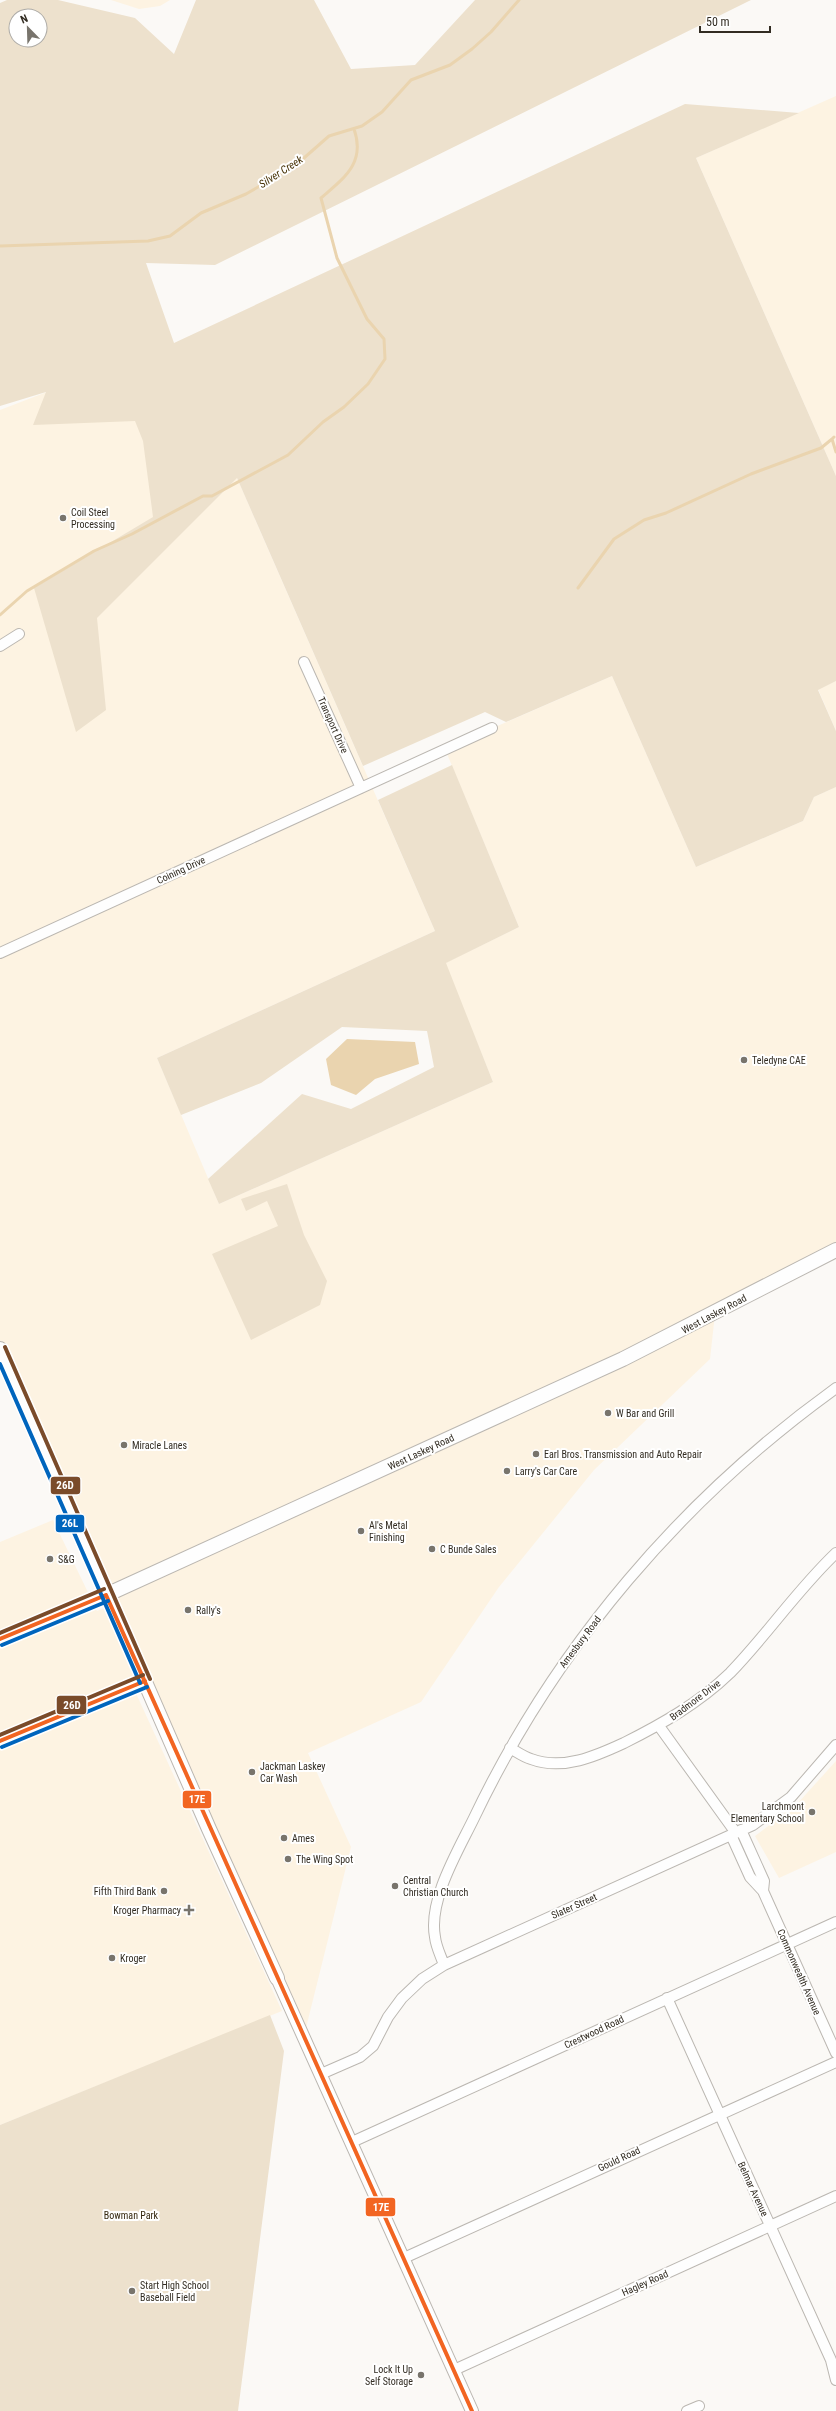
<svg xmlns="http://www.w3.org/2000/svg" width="836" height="2411" viewBox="0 0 836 2411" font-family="'Roboto Condensed',sans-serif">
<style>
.built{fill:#fdf3e2}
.green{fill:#ede1cd;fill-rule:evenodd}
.water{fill:#ead4af}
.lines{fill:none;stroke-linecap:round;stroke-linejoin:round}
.stream{stroke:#ead4af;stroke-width:3}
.minor-casing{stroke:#bbb7b1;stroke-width:12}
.tertiary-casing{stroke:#bbb7b1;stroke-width:14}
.secondary-casing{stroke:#bbb7b1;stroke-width:16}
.minor{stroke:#fefefe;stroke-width:10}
.tertiary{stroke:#fefefe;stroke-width:12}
.secondary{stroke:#fefefe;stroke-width:14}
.bus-1-casing{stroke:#fff;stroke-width:7}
.bus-2-casing{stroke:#fff;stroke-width:7}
.bus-3-casing{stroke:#fff;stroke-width:7}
.bus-1{stroke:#f26522;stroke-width:4}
.bus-2{stroke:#0065bd;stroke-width:4}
.bus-3{stroke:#7a4b2a;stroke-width:4}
.poi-dot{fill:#78746c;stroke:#fff;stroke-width:1.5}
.labels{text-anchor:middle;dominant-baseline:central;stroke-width:4;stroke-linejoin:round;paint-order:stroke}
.poi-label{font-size:10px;fill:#322c22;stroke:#fff;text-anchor:start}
.street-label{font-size:10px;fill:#322c22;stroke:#fff}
.park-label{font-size:10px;fill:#34270e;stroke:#fff}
.water-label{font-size:11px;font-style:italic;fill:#473206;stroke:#fff}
.line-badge{stroke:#fff;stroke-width:1.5}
.badge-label{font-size:11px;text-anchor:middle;font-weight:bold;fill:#fff}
</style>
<rect width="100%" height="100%" fill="#fbf9f6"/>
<path class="built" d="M111 0H170L160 6 139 9Z
M836 96V476L696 158Z
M174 343 237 478 435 931 157 1058 219 1204 493 1082 445 963 519 927 445 749 612 676 696 867 803 821 814 797 836 787V1251L715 1314 710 1359 594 1470 499 1587 421 1702 308 1753 351 1847 304 2036 145 1684 134 1689 282 2011 0 2125V1542L53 1520 97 1611 111 1605 0 1349V410Z
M836 681V731L818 689Z
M836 1761V1852L779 1878 755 1836 797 1804Z"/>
<path class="green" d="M7 0H58L135 18 174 54 196 0H314L351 69 415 65 475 0H751L215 265 146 263 174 343 685 104 799 113 696 158 836 476V681L818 690 836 731V787L814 797 803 821 696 867 612 676 506 722 485 712 363 766 237 478 97 618 106 710 76 732 34 588 153 517 143 441 135 421 33 425 46 392 0 406V3ZM16 16H40V40H16Z
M452 765 519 927 446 963 493 1082 219 1204 208 1179 302 1094 351 1109 434 1067 427 1031 342 1027 261 1083 181 1115 157 1058 435 931 378 800Z
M287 1184 304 1235 327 1281 320 1305 251 1340 212 1254 278 1226 267 1201 246 1211 241 1199Z
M270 2015 284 2051 238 2411H0V2125Z"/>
<path class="water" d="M347 1039 415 1042 419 1064 375 1079 356 1095 331 1085 326 1059Z"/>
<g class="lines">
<path class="stream" d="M0 246 148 241 170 236 201 213 246 194 296 165 329 136 362 126 382 112 411 80 450 65 472 49 491 32 519 0
M834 437 832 439 836 452
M578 588 614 539 644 520 666 513 751 474 821 448 832 439
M0 615 27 591 94 551 132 534 203 496H212L288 455 323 422 344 407 368 384 385 359 384 339 367 319 337 258 321 198C344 178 366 163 354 129"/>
<g class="minor-casing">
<path id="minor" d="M0 646 19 634
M304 662 361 788
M0 953 492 728
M659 1726 736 1833
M510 1748C517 1752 524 1757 531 1759 563 1771 596 1756 624 1743 662 1724 699 1703 730 1673 767 1635 797 1590 836 1553
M741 1830 764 1881 763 1891
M731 1835 750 1877 763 1891 836 2053
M444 1965C441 1956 436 1947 435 1937 428 1900 458 1851 474 1818 556 1646 682 1499 836 1388
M667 1998 831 2360 836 2380
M321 2074 360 2057 373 2046 388 2017 402 1998 422 1979 444 1965 753 1825 791 1797 836 1745
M352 2142 836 1922
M404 2258 836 2062
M454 2370 836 2196
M687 2411 699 2406"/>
</g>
<g class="tertiary-casing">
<path id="tertiary" d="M277 1978 472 2411"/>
</g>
<g class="secondary-casing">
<path id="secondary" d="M0 1349 209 1829 277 1978
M0 1639 106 1595 623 1359 836 1250"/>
</g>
<use href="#minor" class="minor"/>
<use href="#tertiary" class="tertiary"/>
<use href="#secondary" class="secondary"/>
<g class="bus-1-casing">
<path id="bus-1" d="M106 1595C227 1868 351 2139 472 2411
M0 1639 106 1595
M0 1741 145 1681"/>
</g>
<g class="bus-2-casing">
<path id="bus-2" d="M0 1364 140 1683
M2 1645 108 1601
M2 1747 147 1687"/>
</g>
<g class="bus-3-casing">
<path id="bus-3" d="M5 1347 150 1679
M0 1633 104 1589
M0 1735 143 1675"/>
</g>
<use href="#bus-1" class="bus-1"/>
<use href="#bus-2" class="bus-2"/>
<use href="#bus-3" class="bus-3"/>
</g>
<g class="poi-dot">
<circle cx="63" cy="518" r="4"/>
<circle cx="744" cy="1060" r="4"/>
<circle cx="608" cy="1413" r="4"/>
<circle cx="124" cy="1445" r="4"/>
<circle cx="536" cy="1454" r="4"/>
<circle cx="507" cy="1471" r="4"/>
<circle cx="361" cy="1531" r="4"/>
<circle cx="432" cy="1549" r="4"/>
<circle cx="50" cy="1559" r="4"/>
<circle cx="188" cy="1610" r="4"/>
<circle cx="252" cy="1772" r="4"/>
<circle cx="812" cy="1812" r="4"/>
<circle cx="284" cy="1838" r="4"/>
<circle cx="288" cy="1859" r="4"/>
<circle cx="395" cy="1886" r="4"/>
<circle cx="164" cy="1891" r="4"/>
<path d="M187 1904h4v4h4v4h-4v4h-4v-4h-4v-4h4z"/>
<circle cx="112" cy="1958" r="4"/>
<circle cx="132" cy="2291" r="4"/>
<circle cx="421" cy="2375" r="4"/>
</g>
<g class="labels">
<g class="poi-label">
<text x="71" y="512">Coil Steel<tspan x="71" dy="12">Processing</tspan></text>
<text x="752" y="1060">Teledyne CAE</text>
<text x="616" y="1413">W Bar and Grill</text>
<text x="132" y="1445">Miracle Lanes</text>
<text x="544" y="1454">Earl Bros. Transmission and Auto Repair</text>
<text x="515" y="1471">Larry's Car Care</text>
<text x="369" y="1525">Al's Metal<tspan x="369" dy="12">Finishing</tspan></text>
<text x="440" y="1549">C Bunde Sales</text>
<text x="58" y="1559">S&amp;G</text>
<text x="196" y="1610">Rally's</text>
<text x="260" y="1766">Jackman Laskey<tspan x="260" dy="12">Car Wash</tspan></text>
<text x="804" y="1806" text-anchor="end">Larchmont<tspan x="804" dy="12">Elementary School</tspan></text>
<text x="292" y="1838">Ames</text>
<text x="296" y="1859">The Wing Spot</text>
<text x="403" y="1880">Central<tspan x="403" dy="12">Christian Church</tspan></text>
<text x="156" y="1891" text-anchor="end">Fifth Third Bank</text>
<text x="181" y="1910" text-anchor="end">Kroger Pharmacy</text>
<text x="120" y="1958">Kroger</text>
<text x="140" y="2285">Start High School<tspan x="140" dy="12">Baseball Field</tspan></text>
<text x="413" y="2369" text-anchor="end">Lock It Up<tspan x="413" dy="12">Self Storage</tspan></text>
</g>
<g class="street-label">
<text transform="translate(333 725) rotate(66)">Transport Drive</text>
<text transform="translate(181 870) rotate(-25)">Coining Drive</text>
<text transform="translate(714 1314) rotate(-28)">West Laskey Road</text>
<text transform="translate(421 1452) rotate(-25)">West Laskey Road</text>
<text transform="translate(580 1642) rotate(-53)">Amesbury Road</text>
<text transform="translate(695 1700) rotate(-37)">Bradmore Drive</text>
<text transform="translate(574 1906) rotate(-24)">Slater Street</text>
<text transform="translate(799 1972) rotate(66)">Commonwealth Avenue</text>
<text transform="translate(594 2032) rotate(-25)">Crestwood Road</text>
<text transform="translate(619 2159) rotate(-25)">Gould Road</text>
<text transform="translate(753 2189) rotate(65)">Belmar Avenue</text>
<text transform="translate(645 2283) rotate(-24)">Hagley Road</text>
</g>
<g class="park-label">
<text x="131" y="2215">Bowman Park</text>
</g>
<g class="water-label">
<text transform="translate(281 172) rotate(-33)">Silver Creek</text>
</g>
</g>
<g class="line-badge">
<rect x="50" y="1476" width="31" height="19" rx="4" fill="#7a4b2a"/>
<rect x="55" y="1514" width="30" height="19" rx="4" fill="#0065bd"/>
<rect x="56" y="1695" width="31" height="20" rx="4" fill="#7a4b2a"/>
<rect x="182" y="1790" width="30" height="19" rx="4" fill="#f26522"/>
<rect x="365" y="2197" width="31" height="20" rx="4" fill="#f26522"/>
</g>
<g class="badge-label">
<text x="65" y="1489">26D</text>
<text x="70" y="1527">26L</text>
<text x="72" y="1709">26D</text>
<text x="197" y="1803">17E</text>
<text x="381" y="2211">17E</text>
</g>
<g transform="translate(28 28) rotate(337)"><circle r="19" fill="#ffffff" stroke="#adaba7"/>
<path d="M0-3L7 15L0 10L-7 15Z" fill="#78746c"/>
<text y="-6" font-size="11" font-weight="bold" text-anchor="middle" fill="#322c22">N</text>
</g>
<path d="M700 26v6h70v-6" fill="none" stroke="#322c22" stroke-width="2"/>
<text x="706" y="26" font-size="12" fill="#322c22" stroke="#ffffff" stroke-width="3" paint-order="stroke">50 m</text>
</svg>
